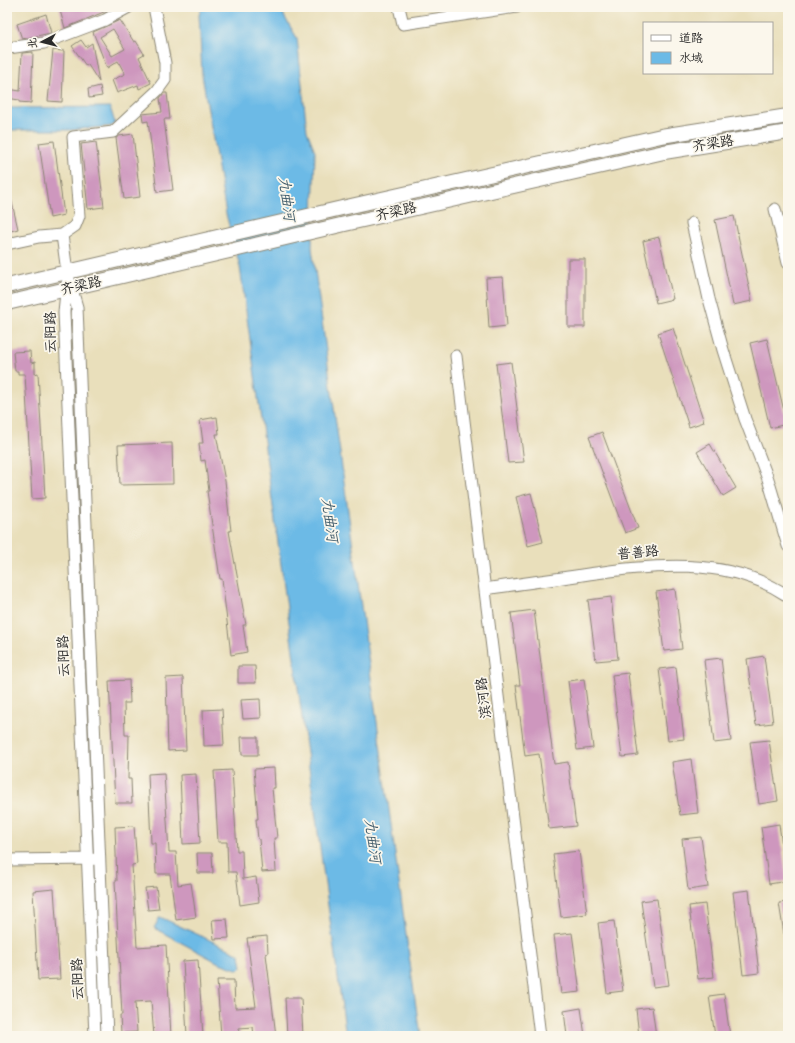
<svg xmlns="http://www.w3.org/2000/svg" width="795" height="1043" viewBox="0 0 795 1043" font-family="Mynerve,'LXGW WenKai TC',sans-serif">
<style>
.water{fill:#6cbae6;stroke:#4c7288}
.building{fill:#ce97be;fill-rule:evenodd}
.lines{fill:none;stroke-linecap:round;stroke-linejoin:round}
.minor-casing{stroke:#8a8573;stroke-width:13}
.major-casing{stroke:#8a8573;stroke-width:16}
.minor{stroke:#fff;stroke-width:11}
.major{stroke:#fff;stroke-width:14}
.labels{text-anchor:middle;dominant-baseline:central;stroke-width:3.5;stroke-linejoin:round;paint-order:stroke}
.street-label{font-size:14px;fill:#2b2b2b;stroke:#fbf7ec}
.water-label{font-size:15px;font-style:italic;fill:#425d6c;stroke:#fbf7ec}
</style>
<rect width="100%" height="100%" fill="#fbf7ec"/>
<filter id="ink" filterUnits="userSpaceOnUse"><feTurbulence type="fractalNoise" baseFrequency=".025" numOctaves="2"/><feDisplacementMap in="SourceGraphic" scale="8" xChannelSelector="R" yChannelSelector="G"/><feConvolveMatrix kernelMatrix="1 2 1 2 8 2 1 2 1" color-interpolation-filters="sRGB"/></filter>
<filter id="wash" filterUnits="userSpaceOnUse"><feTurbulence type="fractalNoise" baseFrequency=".012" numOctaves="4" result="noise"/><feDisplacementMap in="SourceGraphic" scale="16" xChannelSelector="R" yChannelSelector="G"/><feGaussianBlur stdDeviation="0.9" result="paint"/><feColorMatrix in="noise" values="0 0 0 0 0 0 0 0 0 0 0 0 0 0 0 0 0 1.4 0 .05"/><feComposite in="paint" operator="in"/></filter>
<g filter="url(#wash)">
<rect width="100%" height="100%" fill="#e9dfbb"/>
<path class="water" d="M202 7H283L284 16 297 38 307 131 315 151 312 248 420 1036H346L240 267 226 214 202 75 199 15Z
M110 107 115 123 112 126 71 130H7V108Z
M160 917 240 954 242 967 239 970 217 962 154 928Z"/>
<g id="blocks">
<path class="building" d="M59 7H110L111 9 65 28Z
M46 14 51 33 22 39 17 24Z
M120 20 134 42 136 41 144 54 139 57 151 83 139 89 138 85 117 93 112 80 125 74 118 61 107 68 93 32ZM113 29 125 49 112 56 100 37Z
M81 40 86 47 92 43 99 82 88 65 86 66 72 46Z
M53 50 64 51 62 102 48 101Z
M33 52 31 103 19 102V100L7 98 8 89 20 91 22 53Z
M100 86 102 96 89 98 88 89Z
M164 93H167L170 119H164L173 190 157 192 148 121 143 122 142 114 162 112 160 98Z
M133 134 140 197 124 199 116 138 119 136Z
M54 141 64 215 50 218 39 143Z
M96 142 104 207 88 209 81 144Z
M10 194 18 229 7 232V195Z
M734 216 752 301 733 305 715 220Z
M659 237 673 299 656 303 643 241Z
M568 259H585V327H568Z
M503 277 507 326 489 328 486 278Z
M673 328 704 422 689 427 658 333Z
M767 339 787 424 770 428 750 343Z
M30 351 31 363 35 362V374L38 373 45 498 32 499 25 374H18V371H15L13 352Z
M511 362 524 462 508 463 496 364Z
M217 417 219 434H216L225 481 231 531H229L246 625H243L247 652 231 655 222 579H220L207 491H209L205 460 201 461 199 443H203L200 420Z
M602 432 638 528 625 533 589 437Z
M172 443 173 484 120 485 118 445Z
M710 444 736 488 723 496 697 452Z
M531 493 543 542 528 546 516 497Z
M675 589 682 649 664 651 656 592Z
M611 597 618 659 596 661 588 600Z
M534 610 554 764 568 762 576 826 549 829 539 754 525 756 516 685H520L511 613Z
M764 656 773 723 756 725 747 659Z
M721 658 731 741 714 743 704 660Z
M238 666H255L256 683H238Z
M676 667 684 739 668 741 659 669Z
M628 673 638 755 622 757 612 675Z
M183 677 186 750 168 751 166 678Z
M584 679 593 748 577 750 568 681Z
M129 680 130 703H124L125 735H129L128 779H131L132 803H115L109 681Z
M260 699 261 718 243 719 241 700Z
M222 709 224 745 204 746 203 710Z
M241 737H258V755H242Z
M769 740 778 801 759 804 750 742Z
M691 759 698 813 680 815 672 762Z
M274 768 275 788H272L277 838H274L276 871 262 872 259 839H258L256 819H258L254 769Z
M232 770 237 851H242L243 879 256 877 259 902 240 905 236 872H228L227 842H218L214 771Z
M164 773 169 852H176L178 885 191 883 196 917 176 920 170 874H156L155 843H151L148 774Z
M196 774 200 843 183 844 180 775Z
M779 824 787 881 769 884 761 827Z
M134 826 137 864 132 865 137 947 166 945 171 1036H154L151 1001 135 1002 137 1032 121 1033 120 1015H122L115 881H117L115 827Z
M701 837 708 887 688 890 682 839Z
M579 851 587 914 561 917 553 854Z
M197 853H212L213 873H198Z
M156 887 159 909 148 910 145 888Z
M54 889 60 979 38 980 33 891Z
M749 890 759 973 743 975 733 892Z
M657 899 669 985 653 987 641 901Z
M788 902V933L784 934 779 903Z
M705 904 714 977 698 979 689 906Z
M227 919 229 938 214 939 212 920Z
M614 921 623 991 607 993 598 923Z
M572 933 580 992 561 994 554 935Z
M267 936 268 953 266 954 276 1036H254L253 1027 239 1028 240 1036H221L217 980H234L235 1008 256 1007 247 938Z
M198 960 203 1036H187L183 961Z
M724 994 730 1036H715L709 996Z
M285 998H301L303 1036H287Z
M652 1007 656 1036H639L636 1009Z
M581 1008 585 1036H567L564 1011Z"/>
</g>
</g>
<g filter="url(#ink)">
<use href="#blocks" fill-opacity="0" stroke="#8a8573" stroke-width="1"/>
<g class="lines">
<g class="minor-casing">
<path id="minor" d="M399 7 403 24 517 7
M8 48 44 43 105 20 129 7
M775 209 788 263
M692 223 709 299 723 350 745 419 768 479 788 546
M62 235 75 226 79 216 73 137 113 132 157 91 165 80V63L154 7
M7 244 39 237 62 235 67 272 77 307 107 1036
M67 283 64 312 95 1036
M456 356 540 1036
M485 589C518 584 550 580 582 575 651 565 727 555 788 596
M7 860 95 859"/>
</g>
<g class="major-casing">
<path id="major" d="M7 286 342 208 661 136 788 116
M7 303 345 224 664 152 788 132"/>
</g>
<use href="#minor" class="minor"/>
<use href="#major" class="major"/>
</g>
</g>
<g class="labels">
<g class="street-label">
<text transform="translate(713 144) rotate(-9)">齐梁路</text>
<text transform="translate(396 212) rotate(-13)">齐梁路</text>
<text transform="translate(81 286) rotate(-13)">齐梁路</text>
<text transform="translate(51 332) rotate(-91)">云阳路</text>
<text transform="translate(638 553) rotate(-5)">普善路</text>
<text transform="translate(64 656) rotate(-92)">云阳路</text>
<text transform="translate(484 698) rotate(-97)">滨河路</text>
<text transform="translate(78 979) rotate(-92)">云阳路</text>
</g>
<g class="water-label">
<text transform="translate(286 199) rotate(82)">九曲河</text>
<text transform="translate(329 520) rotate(82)">九曲河</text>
<text transform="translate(372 841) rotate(82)">九曲河</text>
</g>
</g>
<rect width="795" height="1043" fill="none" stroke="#fbf7ec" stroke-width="24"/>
<rect x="643" y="22" width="130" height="52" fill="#fbf7ec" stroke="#a8a59f"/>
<rect x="651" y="35" width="20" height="6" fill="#ffffff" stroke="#a8a59f"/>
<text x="679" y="42" font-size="12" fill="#2b2b2b">道路</text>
<rect x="651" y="52" width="20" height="12" fill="#6cbae6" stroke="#a8a59f"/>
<text x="679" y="62" font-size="12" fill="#2b2b2b">水域</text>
<g transform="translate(42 42) rotate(263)" stroke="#fbf7ec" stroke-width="3" paint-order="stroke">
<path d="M0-3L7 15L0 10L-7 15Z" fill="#2b2b2b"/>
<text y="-6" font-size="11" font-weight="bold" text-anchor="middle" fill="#2b2b2b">北</text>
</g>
</svg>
